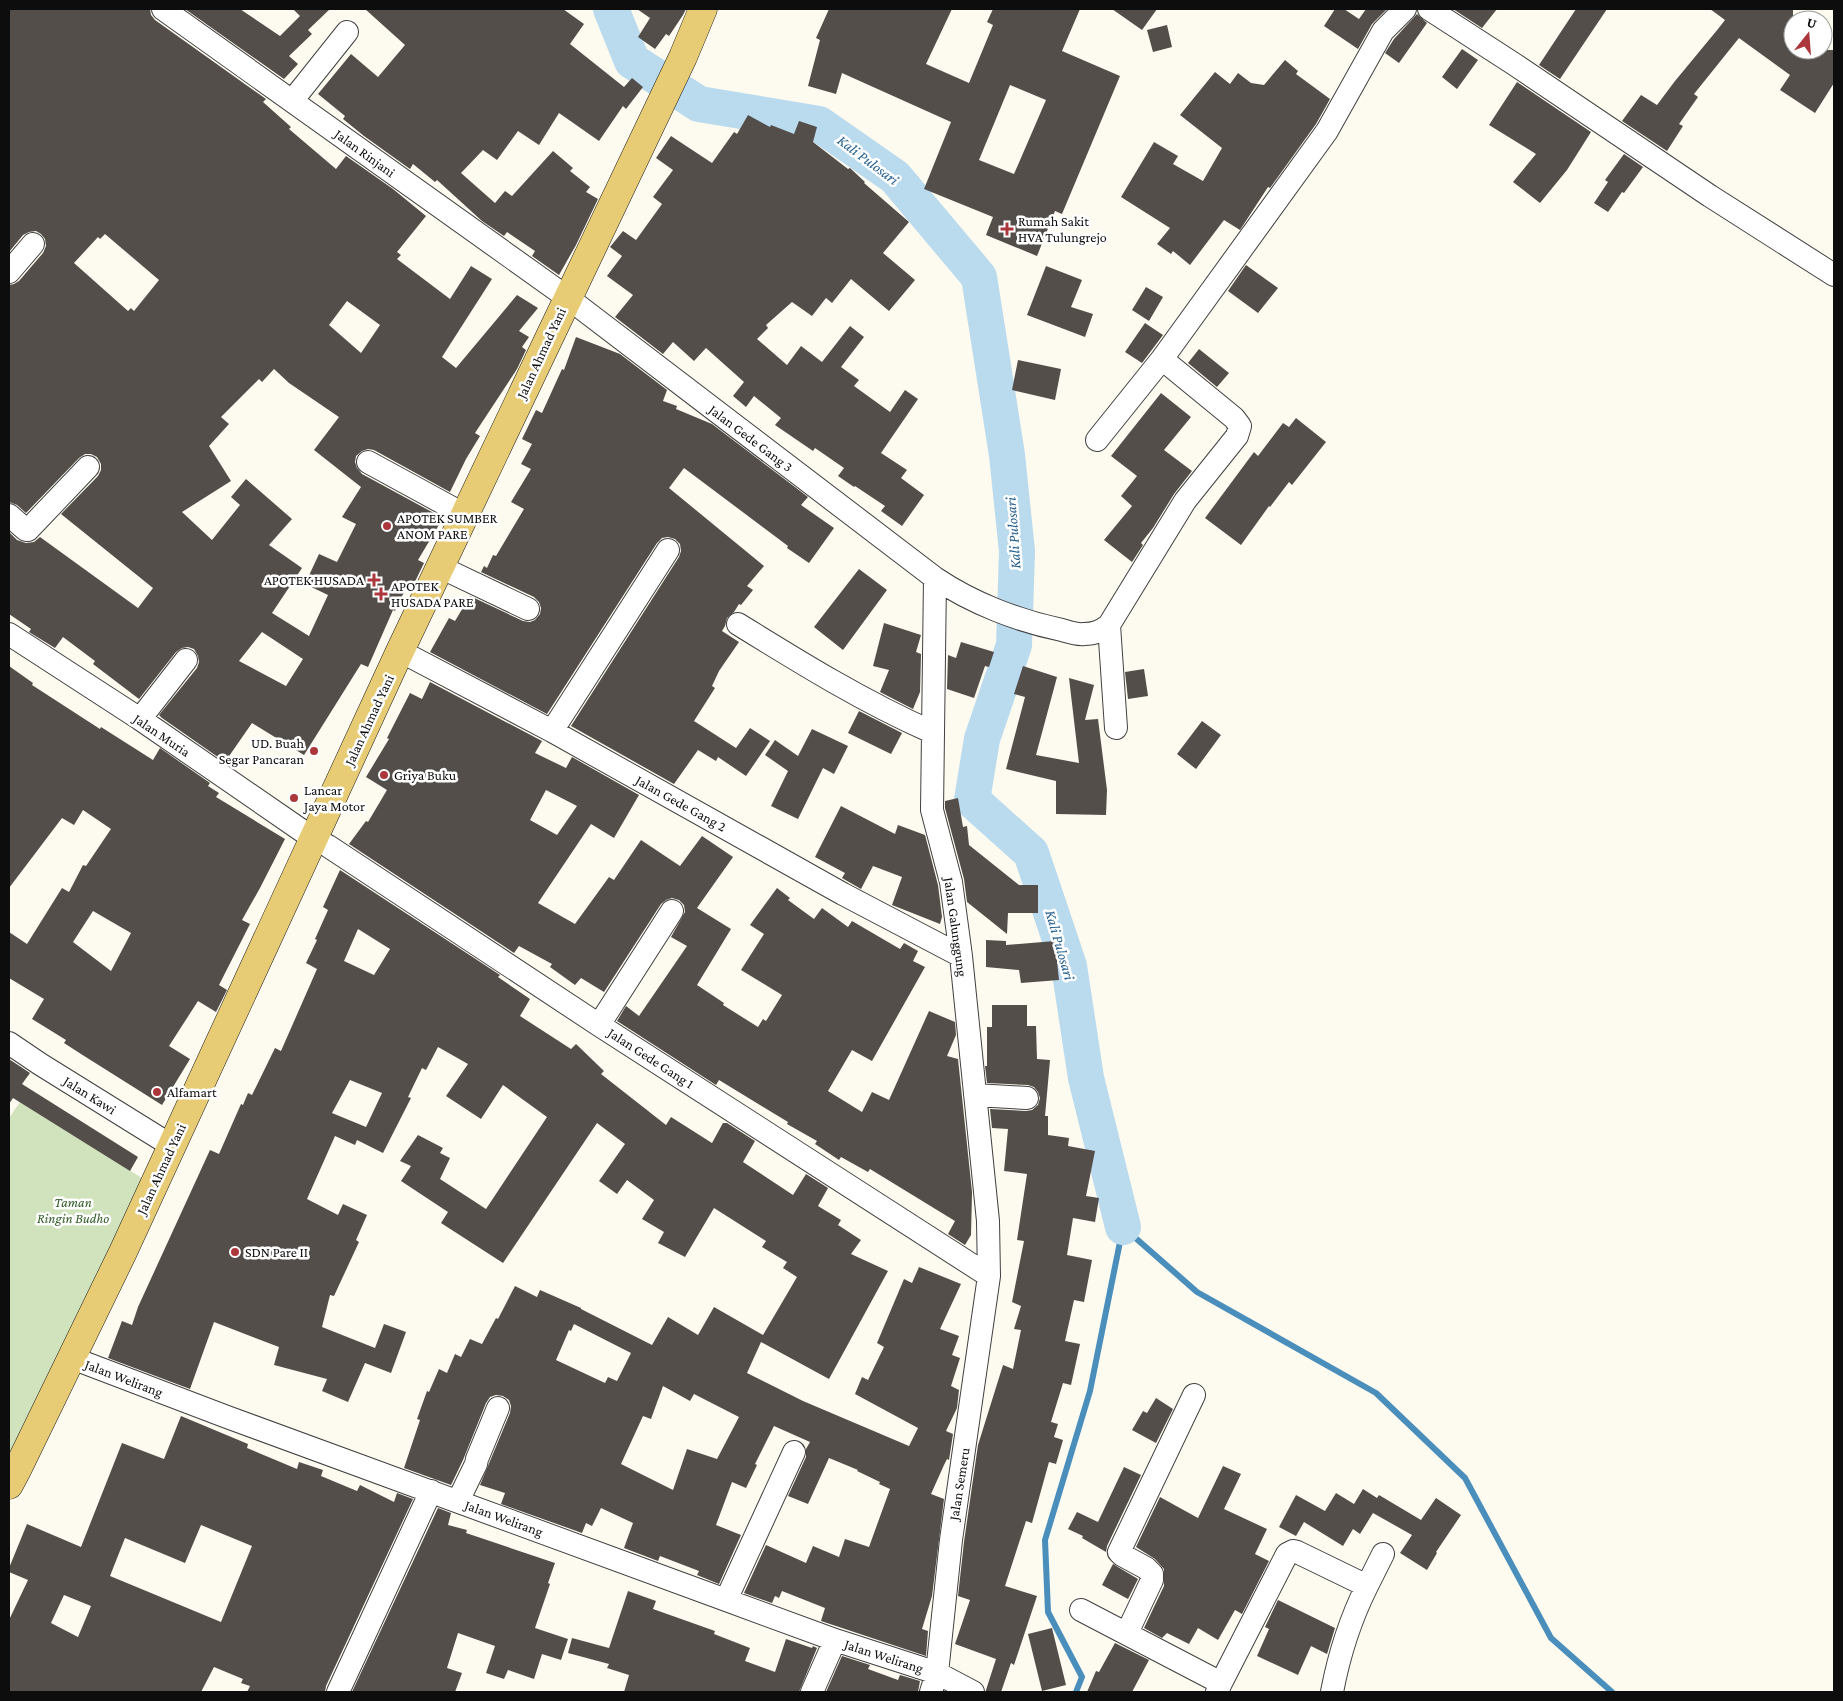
<svg xmlns="http://www.w3.org/2000/svg" width="1843" height="1701" viewBox="0 0 1843 1701" font-family="'Crimson Pro',serif">
<style>
.green{fill:#d0e3bd}
.lines{fill:none;stroke-linecap:round;stroke-linejoin:round}
.stream{stroke:#4a8ebb;stroke-width:6}
.river{stroke:#badaee;stroke-width:36}
.building{fill:#544e4b;fill-rule:evenodd}
.minor-casing{stroke:#404040;stroke-width:24}
.major-casing{stroke:#1e1e1e;stroke-width:29}
.minor{stroke:#fff;stroke-width:22}
.major{stroke:#e7cc75;stroke-width:28}
.poi-dot{fill:#ab373c;stroke:#fff;stroke-width:2}
.labels{text-anchor:middle;dominant-baseline:central;stroke-width:5;stroke-linejoin:round;paint-order:stroke}
.street-label{font-size:14px;fill:#0d0d0d;stroke:#fff}
.poi-label{font-size:14px;fill:#0d0d0d;stroke:#fff;text-anchor:start}
.park-label{font-size:14px;font-style:italic;fill:#315c26;stroke:#fff}
.water-label{font-size:15px;font-style:italic;fill:#26608e;stroke:#fff}
</style>
<rect width="100%" height="100%" fill="#fdfaef"/>
<path class="green" d="M20 1102 153 1185 9 1485V1118Z"/>
<g class="lines">
<path class="stream" d="M1123 1227 1197 1292 1376 1393 1465 1478 1551 1638 1612 1692
M1076 1692 1082 1677 1048 1612 1045 1540 1090 1391 1123 1227"/>
<path class="river" d="M611 9 632 61 699 104 819 124 895 177 979 277 1007 455 1017 551 1014 645 982 739 972 800 1031 853 1069 966 1086 1078 1123 1227"/>
</g>
<path class="building" d="M9 9H150L151 15 155 20 266 99 263 102 291 127 289 129 336 169 346 156 393 189 426 216 397 252 401 255 397 259 450 299 471 266 492 279 442 357 456 368 517 295 538 308 519 331 529 337 522 347 526 350 517 369 475 433 480 436 466 459 450 492 374 450 368 449 362 451 356 456 355 462 357 468 362 474 443 518 418 560 424 563 410 592 405 590 395 611 393 610 368 667 361 664 304 755 252 723 225 762 162 718 159 715 197 668 199 662 198 656 194 649 188 647 182 648 176 652 139 699 93 664 95 661 63 637 55 648 29 632 31 629 9 614V532L17 540 26 543 34 542 40 537 138 608 153 588 61 514 98 476 101 470V464L97 457 91 454H85L79 458 26 513 17 505 9 502V285L14 284 19 281 43 253 46 246 45 239 41 234 36 231 29 232 23 235 9 252ZM105 234 159 280 134 311 131 308 128 311 74 263 98 237 100 239ZM347 301 380 325 361 353 329 325ZM274 369 289 383 339 417 314 450 361 487 342 517 356 524 337 562 319 554 305 584 328 595 309 636 272 613 302 568 269 545 292 519 246 479 231 497 240 505 212 540 182 512 231 481 209 446 229 424 221 417 259 379 262 382ZM262 632 303 659 286 686 239 661Z
M185 9H240L280 36 300 16 293 9H330L308 30 312 34 289 56 298 64 284 79Z
M365 9H563L584 24 570 44 624 87 632 78 643 87 626 109 623 106 599 141 559 113 539 145 518 131 497 160 483 150 461 173 495 203 505 191 512 196 553 151 573 168 570 171 590 187 586 192 598 199 576 245 559 275 532 256 535 251 507 232 504 236 482 221 437 180 435 182 413 164 410 169 364 136 343 119 345 116 318 94 351 54 378 77 405 45Z
M637 9H686L683 15 669 36 666 34 655 49 638 37 650 18Z
M829 9H952L926 64 969 83 993 25 987 22 993 9H1080L1062 51 1120 76 1062 214 1055 211 1037 256 986 235 993 217 924 189 951 122 842 73 836 94 808 86 820 40 816 38ZM1010 85 1046 100 1014 174 979 160Z
M1112 9H1157L1142 30Z
M1335 9H1344L1359 19 1366 9H1387L1372 24 1358 49 1324 26Z
M1453 9H1497L1482 28Z
M1576 9H1607L1560 79 1539 65Z
M1710 9H1793V50H1834V83L1815 113 1780 90 1790 75 1739 38 1694 94 1698 97 1679 124 1683 126 1667 151 1622 121 1641 95 1657 105 1675 81 1718 29 1725 20Z
M1417 14 1427 23 1399 63 1385 53 1394 39Z
M1167 25 1172 47 1153 52 1147 30Z
M1462 49 1478 60 1457 89 1442 77Z
M1285 60 1298 71 1296 74 1330 99 1316 124 1270 188 1268 187 1240 230 1224 220 1190 265 1173 251 1171 254 1157 244 1170 228 1121 197 1154 142 1178 156 1173 164 1203 181 1222 148 1180 115 1215 72 1230 84 1238 73 1251 83 1264 85Z
M1517 82 1591 132 1567 170 1540 203 1513 182 1536 154 1489 125Z
M748 115 770 127 771 125 794 134 799 121 817 127 813 142 848 169 850 168 865 182 864 183 909 222 883 253 915 280 889 311 851 279 832 303 826 298 812 316 792 302 766 325 768 328 757 339 787 365 801 346 822 362 850 326 864 337 841 367 859 380 854 386 890 412 905 390 918 399 881 453 907 470 901 478 924 495 902 526 881 511 885 506 855 486 854 487 838 476 844 468 815 448 813 451 775 425 781 418 754 396 746 407 733 396 744 382 706 348 694 361 673 342 663 354 615 317 633 295 607 276 622 256 610 247 623 231 636 240 662 204 653 197 673 170 656 158 671 136 712 163 734 132 737 134Z
M1624 154 1643 167 1624 193 1622 192 1608 212 1594 203 1608 182 1605 180Z
M1246 265 1278 288 1258 313 1228 291Z
M1046 266 1082 280 1071 307 1093 314 1085 337 1027 315Z
M1146 287 1163 297 1149 321 1132 310Z
M1145 323 1163 335 1142 363 1125 352Z
M576 337 620 354 667 390 663 401 677 406 676 409 712 424 808 497 801 505 834 528 809 563 787 548 788 546 684 468 669 488 764 566 747 586 753 590 741 605 739 604 734 612 727 618 725 626 722 631 739 642 719 671 712 686 715 688 694 721 736 748 750 728 770 741 746 776 718 757 716 761 698 750 674 784 571 726 679 557 681 551 680 544 675 539 668 537 662 538 657 543 547 714 430 652 449 618 455 621 470 596 523 621 530 622 535 620 540 614 541 608 539 602 534 597 481 572 484 566 487 568 493 555 496 556 524 509 511 502 531 469 521 464 532 444 522 439 536 410 542 413 562 369 564 370Z
M1199 349 1229 373 1217 387 1188 363Z
M1018 360 1061 369 1055 400 1012 390Z
M1161 393 1191 417 1164 450 1192 471 1174 494 1153 528 1141 543 1143 545 1132 562 1104 540 1132 506 1121 496 1137 476 1111 456Z
M1296 418 1326 442 1292 485 1289 482 1270 507 1269 506 1241 545 1205 518 1254 452 1258 456 1283 423 1289 427Z
M859 569 887 590 843 650 814 627Z
M884 623 921 635 916 652 921 654 920 692 913 709 880 692 889 670 873 666Z
M961 642 994 652 989 667 985 666 974 698 947 689 948 655 956 658Z
M9 666 33 683 32 685 100 729 101 727 153 760 160 748 210 783 208 786 219 793 216 797 285 839 260 888 242 920 250 924 219 985 227 990 216 1012 198 1001 169 1046 190 1059 162 1105 81 1054 64 1043 66 1040 32 1019 44 999 9 978V932L27 944 62 888 69 892 83 865 86 866 111 829 83 810 74 825 62 818 9 888ZM93 911 131 933 111 971 73 942Z
M1023 666 1057 677 1036 755 1079 763 1069 678 1094 685 1085 720 1098 719 1107 790 1106 815 1056 814V781L1006 769 1025 697 1014 694Z
M1144 669 1148 696 1128 699 1125 672Z
M430 682 542 741 535 753 566 768 572 757 639 795 614 838 591 824 538 903 575 924 609 877 614 880 641 840 680 866 702 836 733 857 697 908 731 929 697 985 724 1003 723 1005 758 1027 763 1019 766 1021 782 995 741 970 764 934 750 925 777 888 790 898 788 900 814 919 822 908 848 927 852 921 900 949 904 943 918 951 913 961 925 967 872 1061 852 1050 828 1091 862 1112 872 1092 889 1100 929 1011 955 1022 956 1035 947 1056 958 1059 972 1192 964 1204 972 1192V1194L971 1235 965 1245 948 1234 955 1221 870 1169 868 1172 841 1157 839 1160 815 1144 817 1141 787 1124 788 1122 719 1080 716 1085 617 1021 626 1006 639 1016 687 946 671 937 685 912 684 905 679 900 672 898 666 900 661 904 604 992 581 978 575 985 550 967 552 964 519 946 514 953 349 844 366 821 368 822 387 790 366 777 389 739 387 738 410 693 422 699ZM546 790 577 806 557 835 530 820Z
M859 711 902 733 891 754 848 733Z
M1202 721 1221 735 1196 769 1177 754Z
M812 729 848 746 834 774 823 768 798 819 771 806 788 771 765 755 775 740 798 756Z
M958 798 963 827 967 826 969 845 1019 885H1038V913H1008L1007 934 967 902 964 879 945 808V801Z
M841 806 895 834 898 825 925 835 938 885 942 917 940 924 892 905 902 877 873 866 861 889 842 878 845 873 815 857Z
M340 870 500 975 498 977 530 999 520 1016 571 1049 576 1044 604 1071 601 1074 666 1125 671 1117 712 1143 723 1123H727L755 1141 743 1162 793 1195 806 1174 828 1188 818 1206 841 1220 838 1225 861 1240 851 1254 888 1271 829 1379 761 1342 747 1373 803 1401 909 1446 918 1428 855 1394 862 1377 868 1380 884 1347 877 1343 904 1279 912 1283 919 1267 961 1284 940 1329 959 1336 952 1355 960 1358 951 1386 959 1390 957 1408 946 1431 953 1434 949 1460 947 1459 944 1465 931 1494 944 1499 932 1596 922 1629 928 1631 926 1656 821 1621 825 1608 782 1591 779 1598 775 1596 772 1603 744 1593 766 1545 806 1563 813 1546 839 1557 845 1539 869 1547 890 1489 879 1484 880 1482 857 1471 858 1470 829 1458 808 1504 788 1496 806 1457V1449L810 1442 774 1426 755 1464 757 1465 746 1488 732 1482 716 1525 741 1535 719 1584 697 1575 699 1571 660 1556 658 1561 624 1548 633 1523 601 1508 592 1526 586 1523 582 1533 501 1504 505 1493 480 1485 510 1413 511 1406 509 1400 503 1396 496 1395 490 1397 486 1403 463 1460 451 1485 404 1468 420 1420 417 1419 427 1391 429 1392 439 1369 447 1373 455 1354 461 1357 470 1339 482 1344 496 1318 498 1319 515 1286 537 1297 540 1290 581 1308V1309L652 1345 668 1317 698 1335 714 1307 763 1335 797 1277 783 1268 787 1262 762 1247 766 1241 714 1208 685 1257 658 1243 664 1232 642 1219 654 1200 627 1180 617 1194 599 1181 625 1144 597 1123 503 1263 441 1223 448 1212 401 1181 411 1166 400 1161 418 1135 443 1148 440 1153 450 1158 440 1179 486 1209 547 1117 503 1085 481 1119 446 1096 468 1064 438 1047 426 1070 422 1068 408 1097 411 1098 383 1153 357 1140 355 1145 335 1136 307 1199 338 1215 343 1204 367 1215 356 1240 359 1242 334 1296 330 1295 322 1327 375 1348 384 1324 406 1332 391 1373 365 1363 348 1402 322 1391 327 1379 274 1365 279 1347 214 1322 190 1389 108 1358 122 1321 132 1325 138 1307 210 1150 219 1154 241 1104 243 1105 248 1093 252 1095 275 1048 281 1051 317 969 306 963 317 940 315 939 328 910 323 907ZM358 929 390 949 374 975 344 961ZM350 1080 382 1093 366 1127 332 1113ZM574 1324 631 1353 617 1381 608 1377 605 1383 556 1360 569 1330 571 1331ZM663 1386 690 1401 694 1394 739 1417 717 1459 687 1449 673 1490 621 1464 643 1416 651 1419Z
M986 940 1006 941V945L1055 941 1059 980 1021 983 1019 970 986 967Z
M992 1005H1027V1026H1036L1037 1059 1050 1060 1045 1116H1048V1135L1069 1138 1068 1146 1095 1151 1086 1196 1099 1198 1095 1222 1073 1218 1067 1255 1092 1260 1084 1302 1074 1300 1065 1341 1080 1344 1071 1385 1063 1383 1051 1422 1058 1424 1054 1437 1063 1440 1056 1464 1049 1462 1032 1523 1026 1521 1005 1586 1037 1596 1014 1665 1011 1663 1001 1692H986V1690L996 1659 955 1644 970 1600 958 1596 964 1542 978 1445 1003 1365 1013 1369 1021 1330 1014 1329 1021 1306 1012 1302 1024 1241 1017 1240 1027 1174 1004 1171 1008 1129 992 1128 990 1109 1026 1111 1032 1110 1038 1105 1040 1098 1038 1092 1034 1087 1028 1085 987 1083 985 1066H987V1027H992Z
M9 1059 30 1073 22 1084 138 1157 130 1171 13 1098 9 1104Z
M1156 1398 1173 1409 1156 1443 1132 1430 1143 1411 1147 1413Z
M181 1416 248 1444 247 1448 297 1469 299 1462 323 1470 321 1476 357 1491 360 1485 394 1502 397 1493 413 1499 326 1686 325 1692H247L250 1686 241 1683 243 1679 214 1667 201 1692H9V1620L28 1580 9 1572V1568L27 1524 81 1547 122 1443 164 1459ZM201 1525 252 1546 221 1622 110 1576 125 1538 185 1563ZM64 1595 91 1606 78 1637 51 1623Z
M1223 1466 1241 1474 1224 1509 1267 1529 1255 1554 1269 1561 1242 1614 1235 1610 1218 1640 1198 1628 1189 1644 1167 1633 1162 1638 1144 1628 1164 1586V1569L1155 1559 1136 1547 1160 1497 1198 1518Z
M1124 1467 1141 1475 1107 1546 1106 1552 1082 1538 1083 1536 1068 1529 1077 1512 1098 1522Z
M1363 1489 1377 1498 1379 1495 1421 1520 1436 1498 1461 1515 1436 1552 1437 1553 1427 1570 1400 1553 1412 1535 1373 1513 1360 1534 1353 1529 1343 1546 1304 1522 1296 1536 1279 1527 1296 1495 1325 1511 1336 1493 1354 1504Z
M438 1508 451 1513 448 1525 467 1530 466 1533 555 1563 548 1583 550 1584 535 1628 568 1639 561 1660 542 1654 534 1679 508 1670 504 1679 486 1673 495 1646 458 1633 447 1668 462 1673 455 1692H352Z
M1113 1564 1138 1579 1128 1599 1102 1585Z
M628 1591 656 1601 653 1609 715 1631 714 1634 750 1648 745 1661 775 1672 786 1639 812 1648 813 1646 817 1648 799 1692H624L629 1675 607 1668 609 1664 568 1653 572 1638 609 1648Z
M1278 1600 1335 1628 1327 1654 1311 1646 1298 1675 1257 1656 1269 1629 1265 1627Z
M1052 1628 1066 1685 1042 1691 1028 1634Z
M1115 1643 1149 1660 1132 1692H1087L1096 1671 1099 1672Z
M842 1656 870 1665 868 1669 898 1680 900 1675 920 1681 918 1692H826Z"/>
<g class="lines">
<g class="minor-casing">
<path id="minor" d="M163 9 568 298 935 578C972 603 1018 621 1062 630 1069 632 1077 635 1084 634 1095 634 1101 631 1109 625L1185 501 1237 436 1240 426 1234 418 1162 359 1327 131 1383 31 1405 9
M1429 9 1514 64 1710 196 1834 275
M292 101 347 32
M9 272 33 244
M1097 440 1162 359
M368 462 465 515
M9 515 26 530H28L88 467
M440 567 528 609
M738 624C801 663 864 702 932 732
M1109 625 1116 728
M9 634 140 719 314 839 328 846 599 1025 989 1276
M400 651 552 731 843 894 961 956
M140 719 186 660
M552 731 668 550
M599 1025 672 911
M9 1043 40 1064 172 1146
M975 1095 1027 1098
M72 1358 227 1417 726 1600 835 1640 937 1673 973 1692
M458 1501 476 1464 477 1459 498 1408
M726 1600 794 1452
M1081 1610 1221 1683 1217 1692
M1127 1633 1152 1580V1574L1146 1568 1122 1555 1119 1552 1194 1395
M1221 1683 1287 1554 1293 1551 1297 1552 1367 1586 1383 1554
M338 1692 431 1491
M812 1692 835 1640
M931 1692 937 1673 951 1540 989 1276 988 1221 961 956 951 882 932 810 935 578
M1332 1692C1339 1655 1350 1620 1367 1586"/>
</g>
<g class="major-casing">
<path id="major" d="M9 1485 18 1468 123 1252 400 651 683 57 703 9"/>
</g>
<use href="#minor" class="minor"/>
<use href="#major" class="major"/>
</g>
<g class="poi-dot">
<path d="M1004.5 221.5h5v5h5v5h-5v5h-5v-5h-5v-5h5z"/>
<circle cx="387" cy="526" r="5"/>
<path d="M371.5 572.5h5v5h5v5h-5v5h-5v-5h-5v-5h5z"/>
<path d="M378.5 586.5h5v5h5v5h-5v5h-5v-5h-5v-5h5z"/>
<circle cx="314" cy="751" r="5"/>
<circle cx="384" cy="775" r="5"/>
<circle cx="294" cy="798" r="5"/>
<circle cx="157" cy="1092" r="5"/>
<circle cx="235" cy="1252" r="5"/>
</g>
<g class="labels">
<g class="street-label">
<text transform="translate(365 153) rotate(36)">Jalan Rinjani</text>
<text transform="translate(541 353) rotate(-65)">Jalan Ahmad Yani</text>
<text transform="translate(751 438) rotate(37)">Jalan Gede Gang 3</text>
<text transform="translate(369 720) rotate(-65)">Jalan Ahmad Yani</text>
<text transform="translate(162 735) rotate(34)">Jalan Muria</text>
<text transform="translate(681 803) rotate(29)">Jalan Gede Gang 2</text>
<text transform="translate(956 927) rotate(82)">Jalan Galunggung</text>
<text transform="translate(651 1058) rotate(33)">Jalan Gede Gang 1</text>
<text transform="translate(90 1095) rotate(32)">Jalan Kawi</text>
<text transform="translate(161 1169) rotate(-65)">Jalan Ahmad Yani</text>
<text transform="translate(124 1378) rotate(21)">Jalan Welirang</text>
<text transform="translate(959 1484) rotate(-81)">Jalan Semeru</text>
<text transform="translate(504 1518) rotate(20)">Jalan Welirang</text>
<text transform="translate(884 1656) rotate(18)">Jalan Welirang</text>
</g>
<g class="poi-label">
<text x="1018" y="221">Rumah Sakit<tspan x="1018" dy="16">HVA Tulungrejo</tspan></text>
<text x="397" y="518">APOTEK SUMBER<tspan x="397" dy="16">ANOM PARE</tspan></text>
<text x="364" y="580" text-anchor="end">APOTEK HUSADA</text>
<text x="391" y="586">APOTEK<tspan x="391" dy="16">HUSADA PARE</tspan></text>
<text x="304" y="743" text-anchor="end">UD. Buah<tspan x="304" dy="16">Segar Pancaran</tspan></text>
<text x="394" y="775">Griya Buku</text>
<text x="304" y="790">Lancar<tspan x="304" dy="16">Jaya Motor</tspan></text>
<text x="167" y="1092">Alfamart</text>
<text x="245" y="1252">SDN Pare II</text>
</g>
<g class="park-label">
<text x="73" y="1202">Taman<tspan x="73" dy="16">Ringin Budho</tspan></text>
</g>
<g class="water-label">
<text transform="translate(868 160) rotate(37)">Kali Pulosari</text>
<text transform="translate(1013 533) rotate(-94)">Kali Pulosari</text>
<text transform="translate(1060 945) rotate(74)">Kali Pulosari</text>
</g>
</g>
<rect width="1843" height="1701" fill="none" stroke="#0d0d0d" stroke-width="20"/>
<g transform="translate(1808 35) rotate(17)"><circle r="24" fill="#ffffff" stroke="#9e9e9e"/>
<path d="M0-4L9 19L0 12L-9 19Z" fill="#ab373c"/>
<text y="-8" font-size="14" font-weight="bold" text-anchor="middle" fill="#0d0d0d">U</text>
</g>
</svg>
